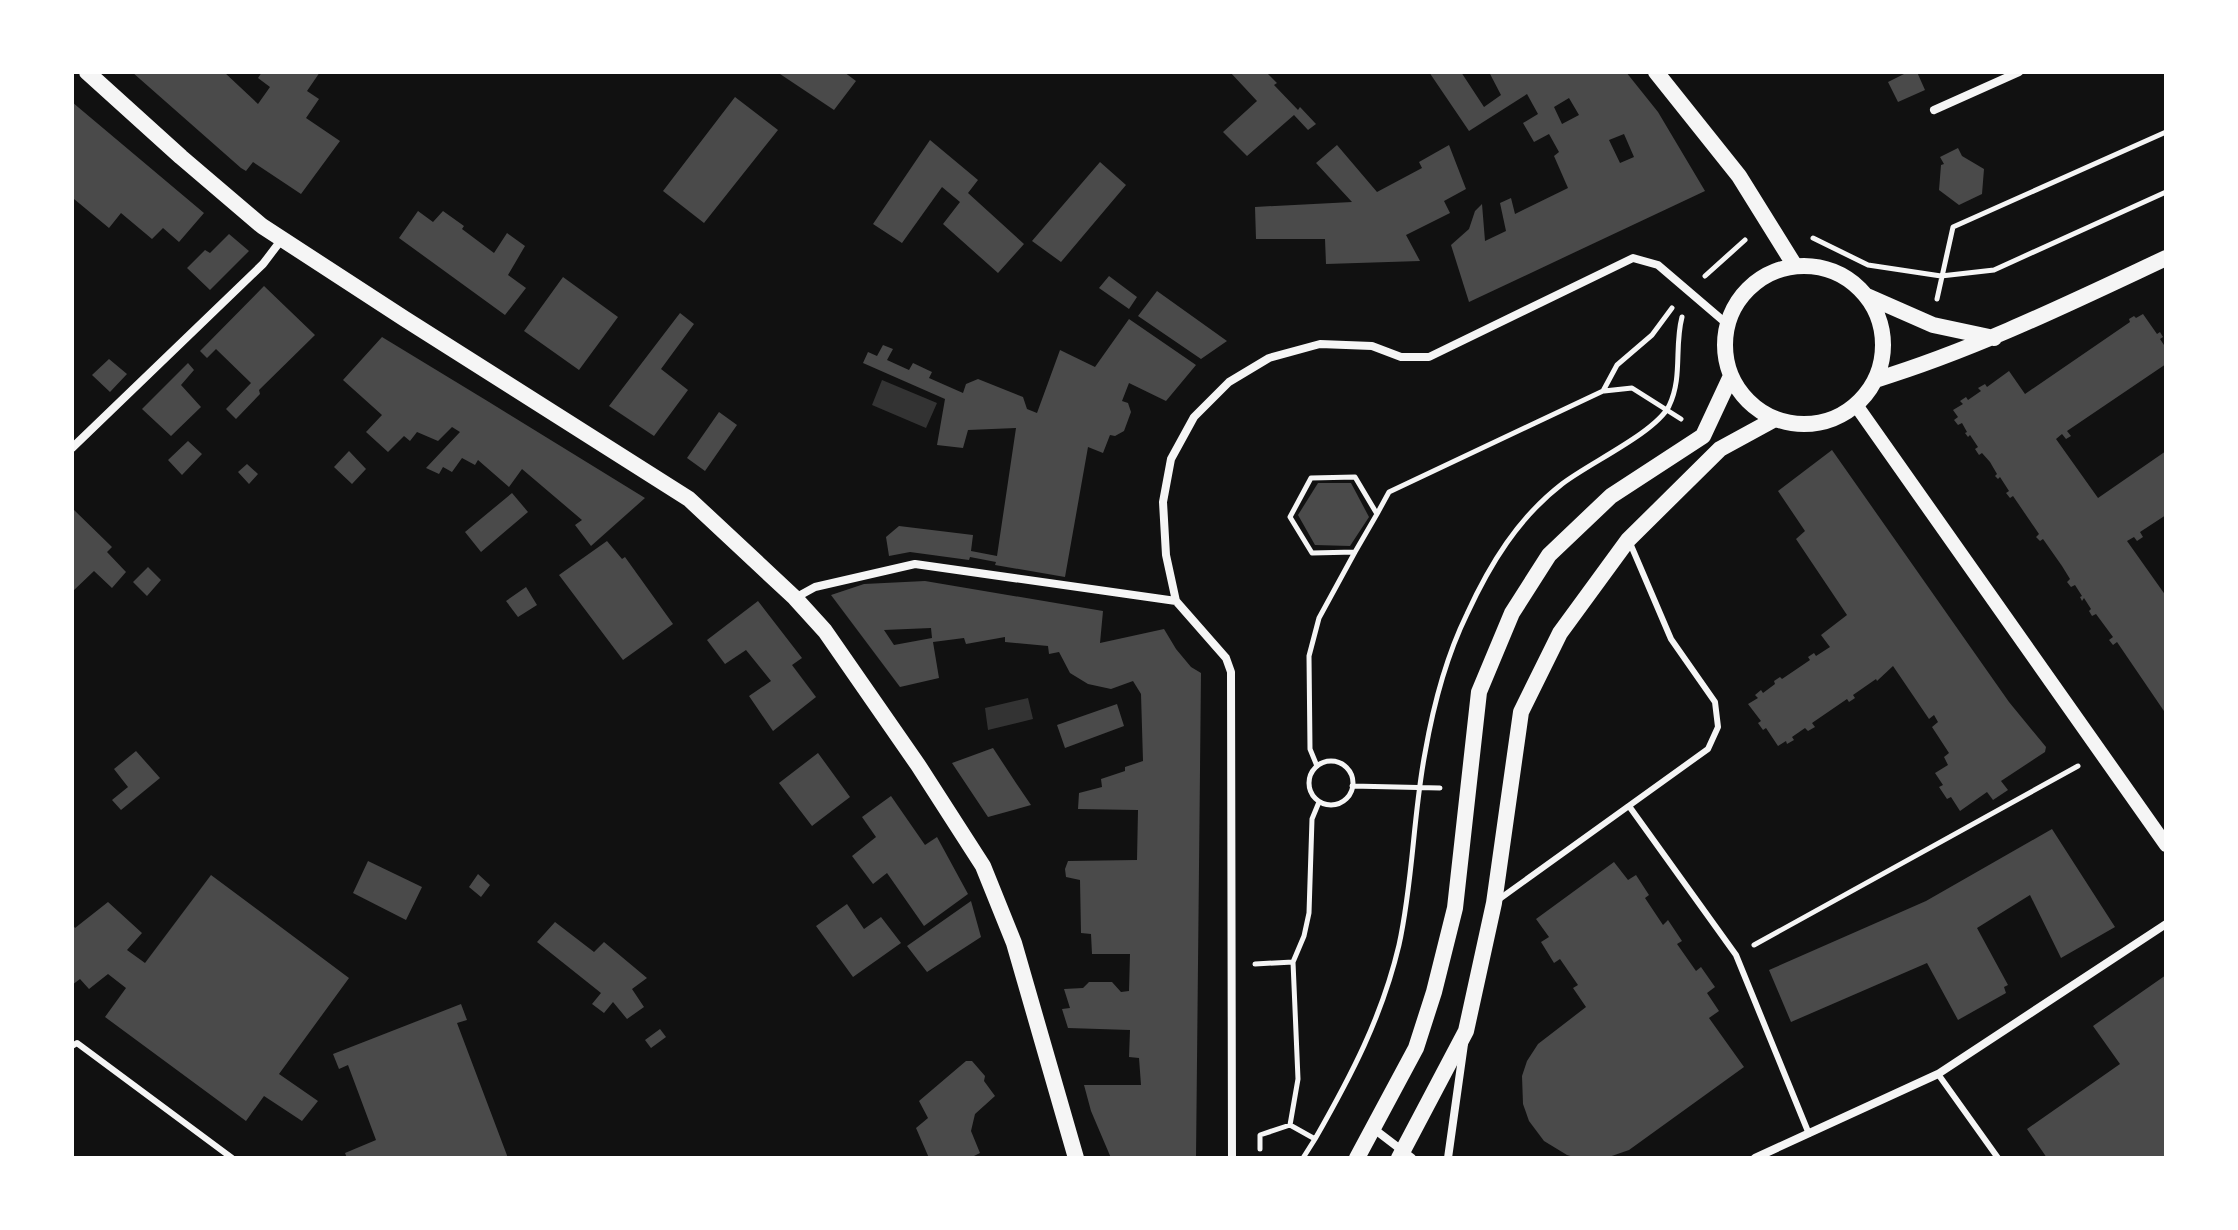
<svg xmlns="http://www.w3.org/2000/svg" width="2238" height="1230" viewBox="0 0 2238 1230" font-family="Quicksand,sans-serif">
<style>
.water{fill:#333}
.building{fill:#4a4a4a;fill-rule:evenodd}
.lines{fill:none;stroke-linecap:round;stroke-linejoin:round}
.path{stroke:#f5f5f5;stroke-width:5}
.service{stroke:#f5f5f5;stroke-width:6}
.minor{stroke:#f5f5f5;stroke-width:8}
.tertiary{stroke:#f5f5f5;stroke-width:14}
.secondary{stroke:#f5f5f5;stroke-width:16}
</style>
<rect width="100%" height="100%" fill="#111"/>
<path class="water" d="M882 380 937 403 926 428 872 405Z
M1028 698 1033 719 988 730 985 708Z"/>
<path class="building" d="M132 72H224L258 104 270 87 258 78 262 72H320L307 91 319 99 306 118 340 141 301 194 253 162 246 171 241 168Z
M777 72H844L856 81 834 110Z
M1230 72H1266L1277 83 1274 85 1298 110 1300 107 1316 124 1308 130 1294 115 1247 156 1223 132 1257 101Z
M1429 72H1461L1484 107 1501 95 1489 72H1626L1658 112 1705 191 1469 302 1451 245 1469 229 1475 211 1482 204 1485 241 1506 231 1500 203 1511 198 1515 214 1568 188 1554 156 1559 152 1549 134 1534 142 1523 123 1538 114 1527 94 1469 131ZM1569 98 1579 115 1562 124 1554 107ZM1624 134 1634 157 1620 163 1609 140Z
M1908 72H1917L1925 90 1898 102 1888 82Z
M735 97 778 130 704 223 663 191Z
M72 102 204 213 179 242 163 228 152 239 121 213 109 228 74 199 72 202Z
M930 140 978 180 968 193 1024 244 998 273 943 224 960 202 942 187 902 243 873 224Z
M1337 145 1377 192 1422 168 1419 162 1449 145 1466 189 1444 201 1450 213 1406 235 1420 261 1326 264 1325 239H1256L1255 207 1352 202 1316 163Z
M1958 148 1962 156 1984 169 1982 194 1959 205 1939 190 1941 165 1944 164 1940 157Z
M1100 162 1126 185 1061 262 1032 241Z
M418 211 433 222 443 211 464 226 462 229 494 253 507 233 525 246 508 275 526 288 505 315 399 238Z
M229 234 249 251 210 290 187 268 205 250 210 253Z
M1109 276 1137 297 1129 309 1099 288Z
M563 277 618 317 579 370 524 331Z
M264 286 315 335 259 390 260 394 236 419 226 409 251 383 216 349 207 358 200 351Z
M1157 291 1227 341 1201 359 1138 316Z
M680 313 694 324 661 369 688 390 654 436 609 406Z
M2143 314 2157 334 2160 332 2163 337 2160 339 2166 348V364L2067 431 2071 436 2066 439 2062 434 2056 439 2098 498 2166 451V515L2140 532 2143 537 2137 541 2134 537 2127 541 2166 596V714L2117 642 2113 645 2109 640 2113 637 2096 614 2092 616 2089 611 2091 609 2084 598 2082 601 2080 597 2082 596 2075 585 2071 587 2067 582 2070 579 2062 566 2043 539 2040 541 2036 537 2039 534 2013 496 2010 498 2006 493 2009 491 2000 477 1998 479 1995 476 1997 474 1990 462 1982 453 1979 455 1975 449 1978 447 1970 435 1968 437 1965 433 1967 432 1962 423 1958 425 1954 420 1958 417 1953 410 1963 404 1960 401 1966 397 1968 400 1981 391 1978 388 1985 384 1987 387 2009 371 2025 394 2130 322 2129 319 2134 316 2136 318Z
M1129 319 1196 365 1166 401 1129 383 1122 401 1128 403 1131 412 1124 431 1115 436 1110 435 1103 453 1088 447 1065 577 995 565 996 562 970 557 969 560 910 552 889 556 886 537 899 526 973 535 971 551 997 556 1016 428 968 430 963 448 937 445 945 399 863 363 868 352 877 356 883 345 893 349 887 360 909 370 913 363 932 372 929 378 963 393 966 384 978 379 1023 397 1027 409 1037 413 1060 350 1095 367Z
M382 337 489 402 645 498 591 546 575 525 582 520 522 469 509 487 478 460 475 465 462 458 452 472 443 467 439 474 426 468 460 432 452 427 438 441 417 432 410 441 404 436 388 452 366 432 382 415 343 380Z
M109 359 127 374 110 392 92 375Z
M188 363 194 370 181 385 201 407 171 436 142 409Z
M719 412 737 425 705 471 687 458Z
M188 441 202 454 182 475 168 460Z
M1832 450 2009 702 2046 747 2045 752 2001 781 2008 790 1993 800 1987 792 1960 811 1951 797 1947 799 1939 787 1943 785 1935 773 1948 765 1944 757 1949 753 1932 727 1938 722 1934 715 1929 719 1893 666 1877 681 1876 679 1853 695 1855 698 1849 702 1847 699 1812 723 1815 727 1808 731 1805 728 1792 737 1794 740 1787 744 1786 741 1778 746 1766 728 1763 730 1758 723 1761 721 1748 704 1758 698 1755 695 1761 690 1763 693 1775 684 1774 681 1780 677 1782 679 1810 660 1808 657 1814 653 1816 656 1830 647 1821 635 1847 615 1796 539 1805 531 1778 491Z
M349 451 366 469 352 484 334 467Z
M247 464 258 474 249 484 238 472Z
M1318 483H1351L1369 517 1350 546 1315 545 1298 515Z
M512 493 528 512 481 552 465 532Z
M72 508 112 547 107 552 126 572 112 588 94 571 72 592Z
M607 541 622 559 625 557 673 624 623 660 559 575Z
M148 567 161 580 147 596 133 582Z
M925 581 1103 611 1100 643 1164 629 1176 649 1191 667 1201 673 1196 1158H1111L1091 1111 1084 1085H1141L1139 1058 1129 1057 1130 1030 1068 1028 1062 1009 1070 1008 1064 989 1083 988 1089 982H1112L1121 992 1129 991 1130 954H1092L1091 934 1081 933 1080 880 1066 877 1065 869 1068 861 1137 860 1138 810 1078 809 1079 793 1102 787 1101 779 1125 771V767L1143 761 1141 694 1133 681 1111 689 1088 684 1070 673 1059 652 1049 654 1048 646 1005 642V637L966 644 964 638 933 642 939 678 900 687 831 595 864 584ZM931 628 932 638 894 645 884 630Z
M526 587 537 605 518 617 506 601Z
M758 601 802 658 792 665 816 697 773 731 749 696 771 681 746 650 725 664 707 640Z
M1117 704 1124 726 1065 748 1057 725Z
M993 748 1016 783 1031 805 988 817 952 763Z
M136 751 160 778 121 810 112 800 128 787 114 769Z
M818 753 850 797 812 826 779 783Z
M891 796 925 845 937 837 968 894 924 926 887 873 873 884 852 856 876 837 862 817Z
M2052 829 2115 927 2061 958 2030 895 1977 928 2008 985 2004 987 2006 993 1958 1020 1927 963 1791 1022 1769 970 1926 901Z
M368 861 422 887 406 920 353 893Z
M1614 862 1628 880 1636 875 1649 895 1645 898 1663 925 1668 920 1682 941 1677 944 1696 971 1701 967 1715 987 1707 993 1719 1011 1709 1018 1744 1067 1629 1150 1606 1158H1577L1567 1155 1544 1141 1529 1121 1523 1104 1522 1076 1527 1061 1538 1044 1586 1007 1573 988 1578 985 1560 959 1554 963 1541 942 1549 937 1536 919Z
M478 874 490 885 481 897 469 887Z
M211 875 349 978 279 1074 318 1101 302 1121 264 1096 246 1121 105 1017 126 988 108 974 89 989 80 979 72 985V924L75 928 108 902 142 933 127 950 145 963Z
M971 901 981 937 927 972 907 946Z
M847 904 864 929 881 917 901 943 853 977 816 926Z
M555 922 594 952 604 942 647 978 632 989 644 1007 627 1019 613 1002 604 1013 592 1004 601 993 537 942Z
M2166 975V1158H2047L2027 1129 2120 1064 2093 1026Z
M461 1004 467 1020 457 1023 508 1158H347L345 1153 376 1140 348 1065 339 1069 333 1054Z
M660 1029 666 1037 651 1048 645 1040Z
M966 1061H972L985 1076 984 1081 995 1096 975 1114 971 1131 980 1153 970 1158H929L916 1128 928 1118 919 1101Z"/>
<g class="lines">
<path class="path" d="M1813 238 1868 265 1941 276 1994 270 2166 192
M1705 276 1745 240
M1937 299 1953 227 2166 132
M1604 391 1632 388 1681 419
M1355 477 1377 514 1355 552 1312 553 1290 517 1311 478Z
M1377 514 1389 492 1603 391 1617 365 1652 335 1672 308
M1309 783a22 22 0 1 1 44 0a22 22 0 1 1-44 0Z
M1317 766 1310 749 1309 656 1319 618 1355 552
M1352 786 1440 788
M1754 945 2078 766
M1255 964 1293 962
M1290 1125 1298 1079 1293 962 1304 936 1309 913 1312 819 1319 802
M1315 1139C1351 1076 1382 1017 1399 945 1413 882 1413 816 1425 753 1433 707 1446 657 1467 614 1490 564 1518 518 1562 484 1589 463 1655 433 1669 406 1683 377 1674 347 1682 317
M1260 1149V1135L1290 1125 1315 1139 1303 1158"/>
<path class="service" d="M1629 806 1736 955 1809 1134
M1498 900 1708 749 1718 727 1715 702 1671 639 1630 543
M72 1046 77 1043 232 1158
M1938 1074 1998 1158"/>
<path class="minor" d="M1934 110 2019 72
M72 448 263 264 282 239
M795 598 815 587 915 564 1176 601
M1374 1129 1412 1158
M1232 1158 1231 672 1226 658 1176 601 1166 555 1163 502 1171 459 1194 417 1229 382 1269 358 1320 344 1372 346 1401 357H1429L1633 258 1658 265 1727 324
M1448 1158 1464 1044
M1755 1158 1938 1074 2166 924"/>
<path class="tertiary" d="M1856 405 2166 845"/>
<path class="secondary" d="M87 72 181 157 262 226 405 319 689 499 795 598 825 631 918 765 983 866 1014 943 1076 1158
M1656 72 1739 176 1795 266
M1725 345a79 79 0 1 1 158 0a79 79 0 1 1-158 0Z
M1867 296 1933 325 1994 338
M1875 380C1976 349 2070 303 2166 258
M1357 1158 1416 1048 1434 992 1455 908 1479 692 1512 613 1549 555 1611 496 1703 436 1731 376
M1399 1158 1466 1031 1494 903 1521 712 1560 633 1628 540 1720 449 1775 419"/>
</g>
<rect width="2238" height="1230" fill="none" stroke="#ffffff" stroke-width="148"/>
</svg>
